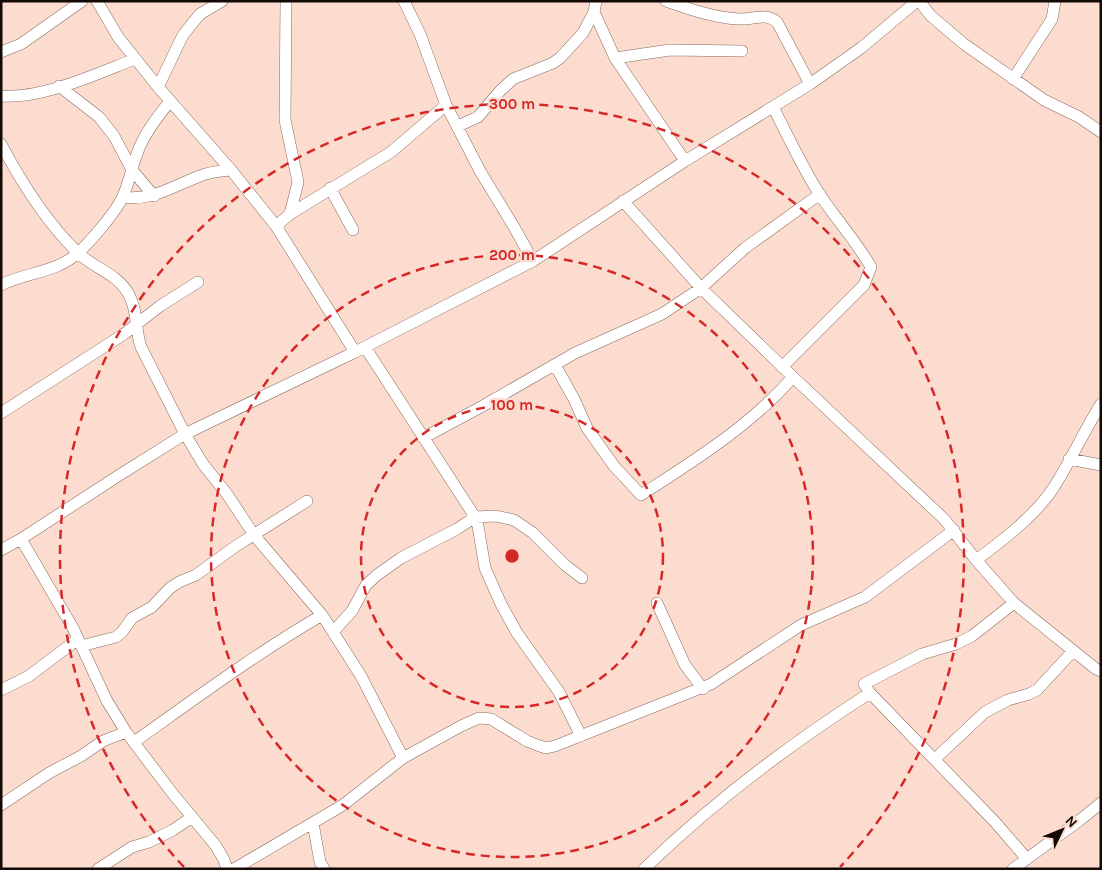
<svg xmlns="http://www.w3.org/2000/svg" width="1102" height="870" viewBox="0 0 1102 870" font-family="Karla,sans-serif">
<style>
.lines{fill:none;stroke-linecap:round;stroke-linejoin:round}
.minor-casing{stroke:#876a5e;stroke-width:12}
.minor{stroke:#fff;stroke-width:11}
.ring{fill:none;stroke:#d62828;stroke-width:2.5;stroke-dasharray:9 6}
.centre{fill:#d62828;stroke:#fcdcce;stroke-width:2.5}
.ring-label{font-size:15px;text-anchor:middle;font-weight:bold;fill:#d62828;stroke:#fcdcce;stroke-width:4.5;stroke-linejoin:round;paint-order:stroke}
</style>
<rect width="100%" height="100%" fill="#fcdcce"/>
<g class="lines">
<g class="minor-casing">
<path id="minor" d="M97 1 118 37 158 87 231 170 276 226 355 352
M286 1 285 120 298 182 290 214
M404 1 420 34 446 105 480 171 514 227 533 261
M596 1 594 12 615 58 685 161
M666 1C689 9 715 18 739 19 753 20 765 12 777 22L810 84
M919 1 931 16 964 44 1044 100 1079 117 1101 132
M1 52 21 44 82 1
M615 58 670 50 742 51
M1013 79 1052 19 1055 1
M59 86 99 117 114 136 132 170 154 196
M158 87 183 35 200 14 222 1
M1 96C43 99 96 74 135 59
M773 107C788 136 802 167 820 195 836 219 856 241 871 267L864 285 782 367
M458 126 478 117 500 91 513 79 553 63 560 58 583 33 594 12
M1 144C20 180 47 222 76 251 92 268 118 273 129 295 138 311 135 330 141 347L185 434 203 464 227 494 254 535 322 615 333 632 361 676 403 758
M330 188 353 230
M123 197C153 201 173 186 200 176 210 172 221 171 231 170
M623 201 701 288 793 377 944 519 976 560 1014 603 1096 669 1101 671
M276 226 290 214 391 152 446 105
M1 285C26 272 56 273 78 253 90 242 117 211 123 196 131 178 133 159 142 142 149 127 160 114 170 101
M365 347 475 517 478 526 485 568 501 604 517 633 559 692 581 736
M555 365 574 399 587 428 614 466 641 495C695 460 750 426 793 377
M1 413 124 334 160 306 198 282
M423 438 481 407 575 353 662 314 701 288 745 248 820 194
M1069 459 1101 465
M21 539 73 628 107 701 126 732 173 794 216 846 224 860 227 869
M1 550 21 539 121 474 185 434 355 352 533 261 685 161 810 84 861 48 917 1
M976 560C1002 541 1036 515 1054 487 1071 460 1084 431 1101 404
M657 603 685 665 703 689
M1014 603 972 636 956 644 922 654 864 684 870 693 995 822 1027 859
M333 632 352 611 366 585 377 575 401 558 457 529 475 517 496 516 514 520 533 533 565 565 582 578
M81 646 116 637 122 632 132 618 152 607 170 588 179 582 196 575 236 546 307 501
M1 690 29 676 78 639
M134 742C196 698 257 653 322 615
M935 759 985 712 1008 700 1029 694 1037 690 1073 651
M1 805 49 773 81 756 103 741 126 732
M313 823 320 862 324 869
M98 869 132 847 149 842 173 830 192 817
M234 869 343 805 403 758 461 726 479 718 491 719 527 741 537 745 546 748 555 746 711 684 801 625 865 597 954 530
M644 869C712 803 790 744 870 693
M1013 869 1080 820 1101 803"/>
</g>
<use href="#minor" class="minor"/>
</g>
<g class="ring">
<circle cx="512" cy="556" r="151"/>
<circle cx="512" cy="556" r="301"/>
<path d="M184 867A452 452 0 1 1 840 867"/>
</g>
<circle cx="512" cy="556" r="8" class="centre"/>
<g class="ring-label">
<text x="512" y="109">300 m</text>
<text x="512" y="260">200 m</text>
<text x="512" y="410">100 m</text>
</g>
<rect width="1102" height="870" fill="none" stroke="#130905" stroke-width="5"/>
<g transform="translate(1062 830) rotate(47)" stroke="#fcdcce" stroke-width="4" paint-order="stroke">
<path d="M0-4L9 19L0 12L-9 19Z" fill="#130905"/>
<text y="-8" font-size="14" font-weight="bold" text-anchor="middle" fill="#130905">N</text>
</g>
</svg>
